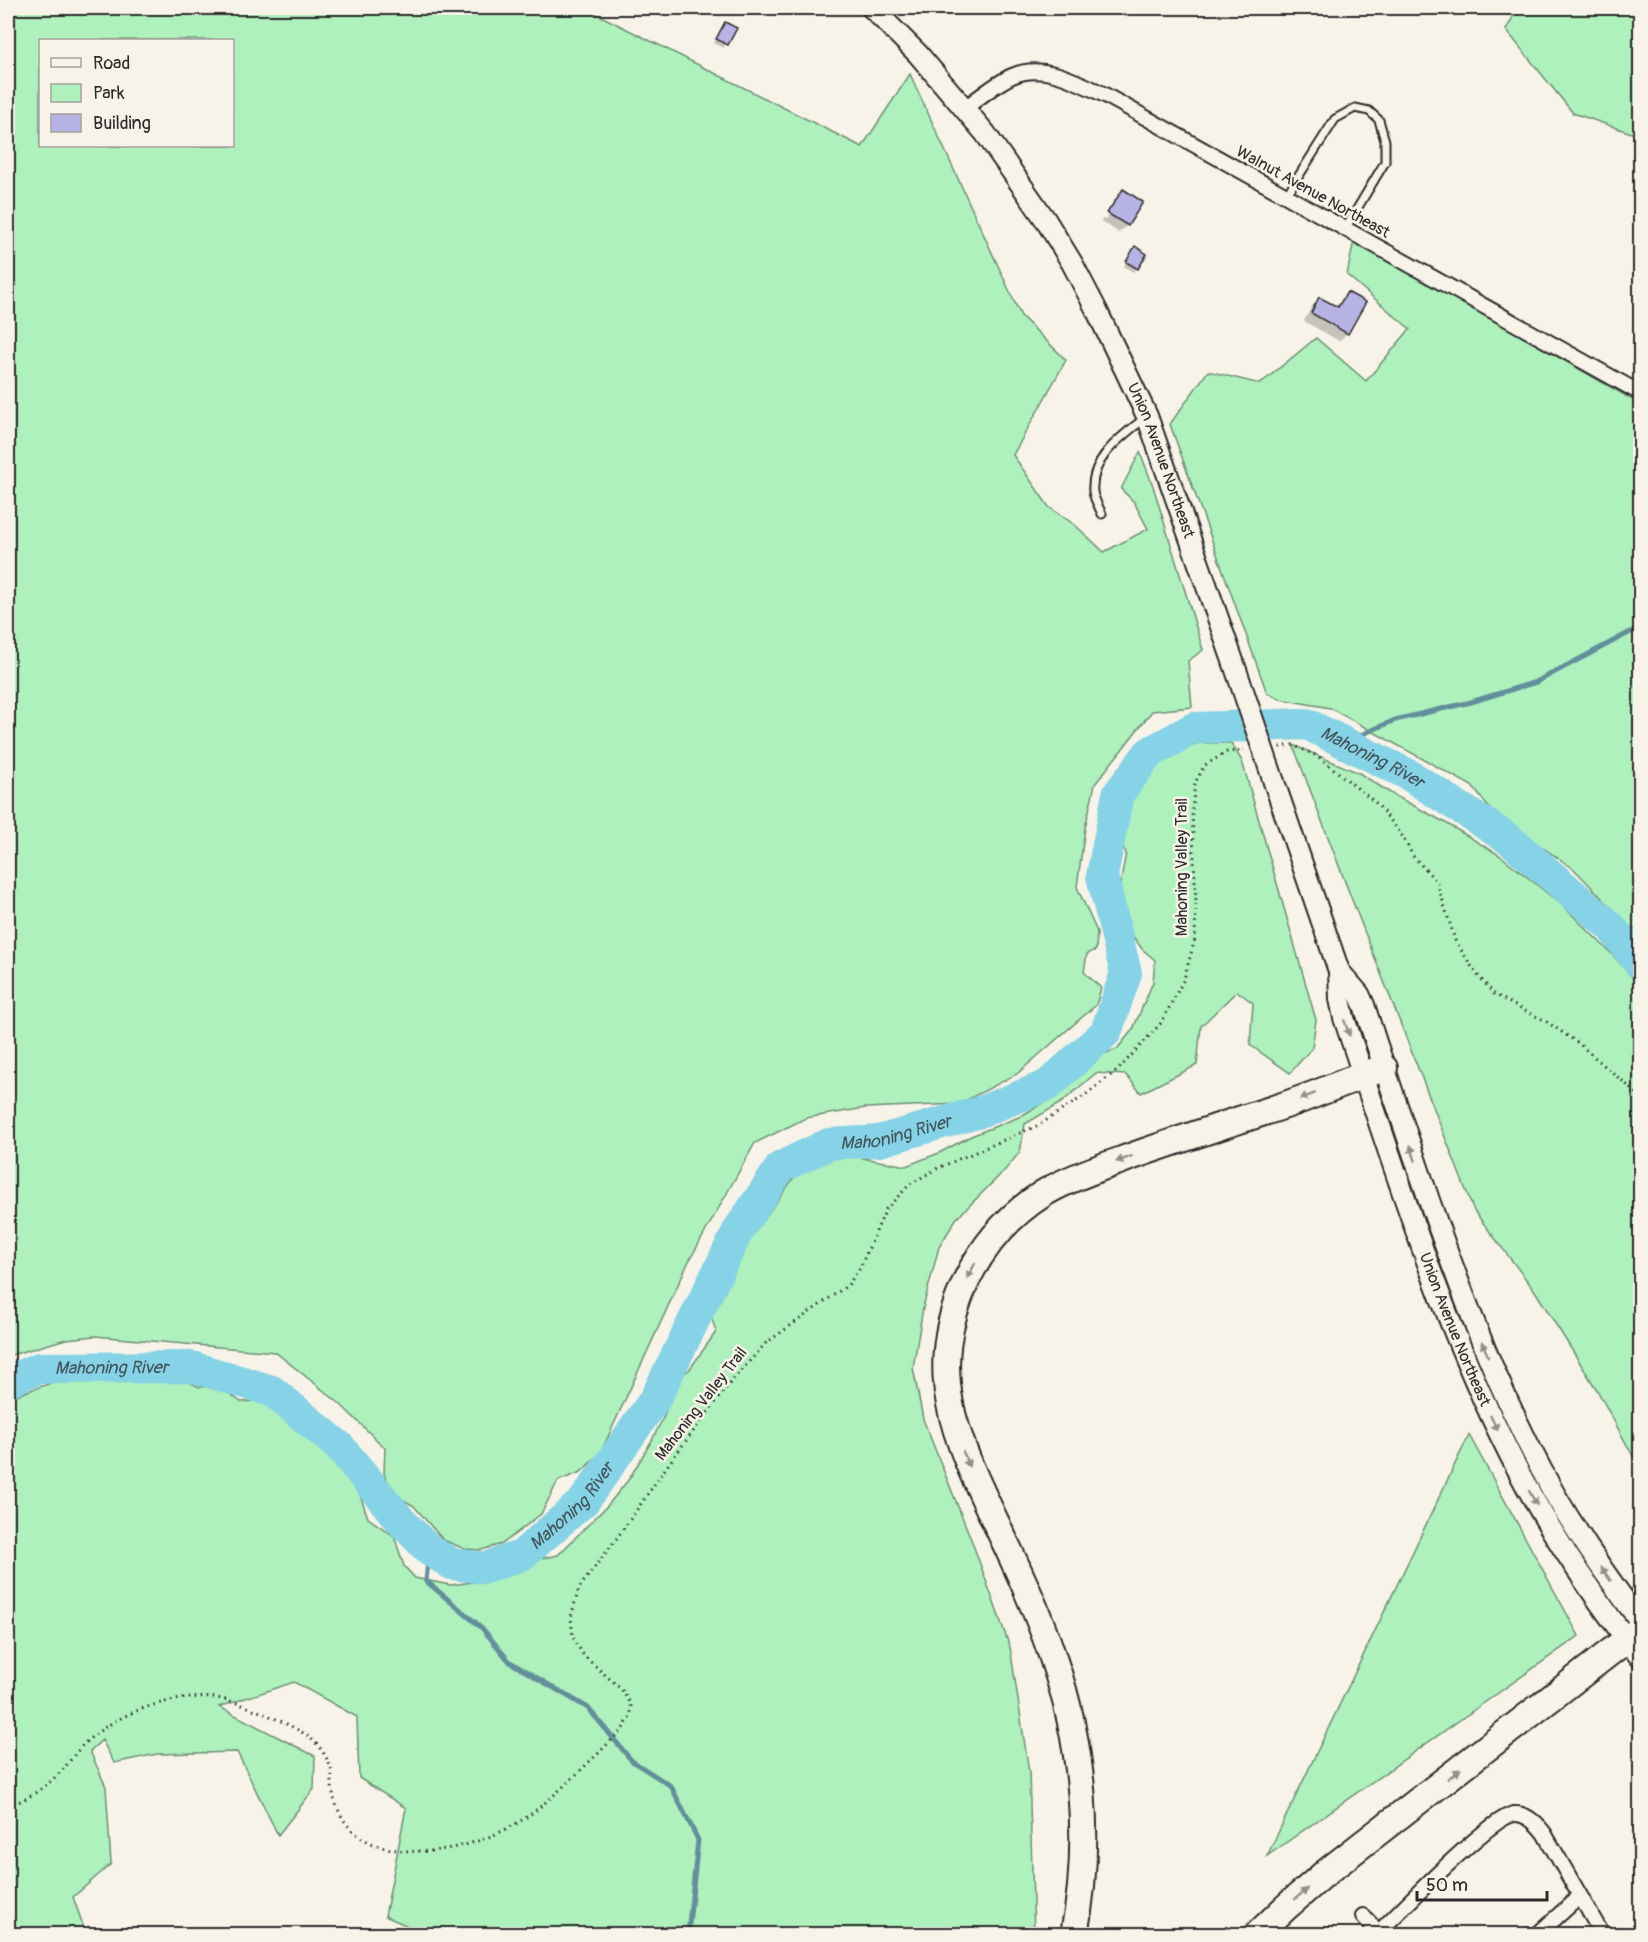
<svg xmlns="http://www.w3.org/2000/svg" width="1648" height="1942" viewBox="0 0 1648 1942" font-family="Pangolin,sans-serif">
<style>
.green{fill:#aef1bc;stroke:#6c8e74;stroke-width:1.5;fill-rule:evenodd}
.shadow{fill:#0003}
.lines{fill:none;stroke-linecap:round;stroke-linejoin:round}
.stream{stroke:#628f9b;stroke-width:5}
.river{stroke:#86d2e6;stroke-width:32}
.building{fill:#b8b3e5;stroke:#2b2b2b;stroke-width:1.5}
.lane-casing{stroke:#2b2b2b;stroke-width:11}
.street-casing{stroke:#2b2b2b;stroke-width:18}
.secondary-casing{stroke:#2b2b2b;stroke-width:24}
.highway-casing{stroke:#2b2b2b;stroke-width:30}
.path{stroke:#2b2b2b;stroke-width:3;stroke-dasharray:1.5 4.5;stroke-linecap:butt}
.lane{stroke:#f7f3e8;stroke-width:7}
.street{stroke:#f7f3e8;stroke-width:14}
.secondary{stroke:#f7f3e8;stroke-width:20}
.highway{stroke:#f7f3e8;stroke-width:26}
.secondary-bridge-casing{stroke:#2b2b2b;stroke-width:24;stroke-linecap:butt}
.secondary-bridge{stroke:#f7f3e8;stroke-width:20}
.oneway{fill:#918f8a}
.labels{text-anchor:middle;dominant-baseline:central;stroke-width:5;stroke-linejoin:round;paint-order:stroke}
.street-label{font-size:16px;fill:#2b2b2b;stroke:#f7f3e8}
.water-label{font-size:18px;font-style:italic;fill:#42555a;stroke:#f7f3e8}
</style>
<rect width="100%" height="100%" fill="#f7f3e8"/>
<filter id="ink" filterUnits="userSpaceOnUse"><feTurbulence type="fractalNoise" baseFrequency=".0167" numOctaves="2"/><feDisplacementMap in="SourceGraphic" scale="12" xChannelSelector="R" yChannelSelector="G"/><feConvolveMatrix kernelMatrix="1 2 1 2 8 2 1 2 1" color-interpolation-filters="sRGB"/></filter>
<g filter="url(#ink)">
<path class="green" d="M8 8H585L862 147 910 74 1021 316 1066 360 1013 455 1049 507 1075 525 1104 552 1148 529 1134 502 1121 489 1140 452 1153 486 1203 650 1188 661 1192 707 1152 711 1095 784 1085 828 1077 887 1097 932 1096 950 1087 954 1084 972 1101 988 1096 1005 1017 1074 959 1104 865 1108 806 1118 755 1143 688 1263 601 1452 581 1472 558 1481 541 1514 502 1544 481 1550 465 1549 443 1540 414 1506 393 1494 384 1473 385 1448 339 1403 275 1352 95 1336 66 1339 8 1356ZM40 40H232V146H40Z
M1518 8H1640V136L1573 113 1506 30Z
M1354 240 1640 404V934L1628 925 1574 869 1533 841 1517 827 1493 813 1472 786 1330 708 1280 699 1267 693 1170 424 1208 371 1260 384 1316 338 1366 381 1410 329 1347 275Z
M1199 743H1231L1242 761 1316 1020 1312 1048 1290 1073 1250 1045 1253 1003 1237 991 1201 1026 1197 1065 1141 1093 1126 1075 1096 1073 1061 1103 1025 1124 1020 1152 1005 1170 956 1219 939 1247 923 1308 913 1368 923 1419 971 1539 1010 1647 1029 1772 1034 1934H426L385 1916 406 1808 359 1778 357 1717 294 1682 219 1707 315 1756 314 1789 278 1835 237 1752 157 1754 114 1763 102 1740 90 1751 106 1787 111 1864 73 1897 86 1934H8V1398L68 1377H180L199 1387 219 1386 241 1402 266 1400 285 1408 356 1483 368 1518 394 1536 404 1566 415 1578 450 1585 482 1581 508 1573 533 1560 558 1555 608 1505 629 1479 651 1442 664 1416 675 1380 689 1370 716 1332 707 1303 726 1263 745 1236 764 1219 800 1169 841 1154 906 1166 939 1153 971 1136 1019 1117 1059 1094 1092 1058 1117 1049 1133 1029 1153 982 1155 960 1142 949 1127 928 1120 885 1126 853 1118 838 1123 800 1149 763 1165 751Z
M1293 745 1359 773 1392 794 1444 822 1501 856 1562 905 1612 954 1640 986V1469L1597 1390 1535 1291 1474 1211 1347 887Z
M1469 1435 1579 1636 1267 1856Z"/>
<path class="shadow" d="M725 24 735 29 723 48 714 43Z
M1123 191 1127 225 1119 233 1101 221 1102 219 1105 220 1119 198H1116Z
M1135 248 1137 268 1133 272 1124 266Z
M1347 294V333L1339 341 1304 321 1312 306 1320 299 1336 308Z"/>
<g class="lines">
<path class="stream" d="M1345 742 1395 720 1471 702 1536 682 1640 627
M429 1550 426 1581 482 1628 510 1662 588 1708 632 1761 671 1786 698 1840 688 1934"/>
<path class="river" id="s1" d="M8 1381 39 1368 192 1367 272 1391 339 1446 400 1520 429 1550 452 1564 485 1568 522 1555 584 1501 655 1399 739 1229 781 1167 829 1144 879 1141 980 1112 1048 1085 1106 1032 1126 973 1102 876 1118 794 1149 753 1194 728 1307 724 1409 775 1510 840 1611 927 1640 964"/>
</g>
<path class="building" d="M725 22 737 28 728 45 716 39Z
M1123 189 1143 202 1128 226 1107 213Z
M1135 246 1147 254 1138 269 1126 262Z
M1347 292 1366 302 1348 334 1311 313 1319 297 1338 307Z"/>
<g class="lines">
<g class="lane-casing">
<path id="lane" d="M1286 196 1335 119 1355 108 1369 111 1379 120 1385 141V162L1345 229
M1102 514C1099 507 1094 499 1093 492 1090 458 1122 436 1145 418"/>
</g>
<g class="street-casing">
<path id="street" d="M965 108C980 97 995 84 1012 76 1043 62 1077 82 1105 95L1640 393
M1363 1916 1380 1934
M1378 1933C1399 1912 1491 1817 1514 1814 1527 1813 1537 1824 1544 1833L1602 1934
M1538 1934 1580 1896"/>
</g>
<g class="secondary-casing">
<g id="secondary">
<path id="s2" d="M872 8 918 54 985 133 1045 219 1072 263 1096 309 1147 416 1233 661"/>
<path id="s3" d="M1274 782 1339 971 1340 999 1344 1018C1394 1166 1439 1315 1510 1455 1546 1527 1591 1594 1640 1657"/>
<path d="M1339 971 1359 994 1364 1005C1385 1071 1407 1135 1429 1200 1464 1300 1502 1400 1554 1493 1580 1538 1609 1580 1640 1621"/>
</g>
</g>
<g class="highway-casing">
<path id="highway" d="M1074 1934C1092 1844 1083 1744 1053 1658 1038 1612 1017 1567 996 1523 956 1439 923 1371 967 1279 984 1244 1011 1214 1044 1193 1068 1179 1094 1170 1119 1161 1154 1148 1189 1137 1224 1125 1250 1116 1276 1109 1302 1099 1329 1089 1356 1077 1384 1068
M1258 1934 1285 1908 1324 1874 1640 1629"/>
</g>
<path class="path" d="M1280 747 1293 745 1319 757 1377 804 1400 832 1413 856 1437 882 1455 940 1475 972 1494 994 1519 1008 1544 1020 1578 1043 1640 1096
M8 1806C29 1799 49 1785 63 1769 71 1760 78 1749 87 1741 121 1711 172 1694 217 1698 236 1700 294 1725 309 1737 318 1744 326 1755 330 1766 333 1774 331 1784 333 1793 335 1805 342 1820 351 1829 367 1845 387 1850 409 1851 451 1854 502 1837 536 1810 566 1786 594 1757 622 1730L631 1716V1704L621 1689 584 1656 573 1638 571 1617 579 1588 617 1538 670 1462 730 1383 766 1343 848 1285 860 1268 886 1209 910 1184 938 1168 1039 1125 1084 1096 1119 1069 1161 1023 1184 979 1195 939 1196 903 1192 811 1195 783 1205 765 1227 752 1244 750"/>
<use href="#lane" class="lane"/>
<use href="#street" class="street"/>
<use href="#secondary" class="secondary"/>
<use href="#highway" class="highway"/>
<g class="secondary-bridge-casing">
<path id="secondary-bridge" d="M1233 661 1274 782"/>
</g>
<use href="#secondary-bridge" class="secondary-bridge"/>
</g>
<defs><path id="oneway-solid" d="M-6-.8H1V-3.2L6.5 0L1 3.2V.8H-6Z" transform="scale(1.5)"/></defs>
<g class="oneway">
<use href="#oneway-solid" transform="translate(1347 1028) rotate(71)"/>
<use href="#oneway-solid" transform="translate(1308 1096) rotate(158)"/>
<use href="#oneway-solid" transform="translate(1413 1153) rotate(-109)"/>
<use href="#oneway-solid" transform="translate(1124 1159) rotate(160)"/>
<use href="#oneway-solid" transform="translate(971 1271) rotate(118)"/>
<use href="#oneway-solid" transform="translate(1485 1349) rotate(-113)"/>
<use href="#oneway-solid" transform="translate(1494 1423) rotate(64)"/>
<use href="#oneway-solid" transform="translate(966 1459) rotate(68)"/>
<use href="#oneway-solid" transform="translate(1533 1498) rotate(61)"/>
<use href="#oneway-solid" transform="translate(1606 1574) rotate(-124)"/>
<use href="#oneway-solid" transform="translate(1454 1774) rotate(-37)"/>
<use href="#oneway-solid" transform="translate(1301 1894) rotate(-41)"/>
</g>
</g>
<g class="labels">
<g class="street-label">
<text transform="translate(1313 192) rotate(29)">Walnut Avenue Northeast</text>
<text stroke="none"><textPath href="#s2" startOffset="542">Union Avenue Northeast</textPath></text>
<text transform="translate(1182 867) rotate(-90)">Mahoning Valley Trail</text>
<text stroke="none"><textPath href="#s3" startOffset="578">Union Avenue Northeast</textPath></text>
<text transform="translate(701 1404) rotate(-52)">Mahoning Valley Trail</text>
</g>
<g class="water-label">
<text stroke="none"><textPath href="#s1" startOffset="1960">Mahoning River</textPath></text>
<text stroke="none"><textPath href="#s1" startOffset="1186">Mahoning River</textPath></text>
<text stroke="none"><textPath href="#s1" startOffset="106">Mahoning River</textPath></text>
<text stroke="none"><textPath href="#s1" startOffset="664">Mahoning River</textPath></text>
</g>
</g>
<rect width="1648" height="1942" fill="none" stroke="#f7f3e8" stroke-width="30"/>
<rect x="15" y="15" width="1618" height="1912" fill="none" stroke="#2b2b2b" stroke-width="2" filter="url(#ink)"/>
<rect x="39" y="39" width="195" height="108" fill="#f7f3e8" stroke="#a5a39c" stroke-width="1.5"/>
<rect x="51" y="58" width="30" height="9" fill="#f7f3e8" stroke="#a5a39c" stroke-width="1.5"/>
<text x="93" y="69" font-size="18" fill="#2b2b2b">Road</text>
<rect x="51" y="84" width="30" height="18" fill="#aef1bc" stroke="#a5a39c" stroke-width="1.5"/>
<text x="93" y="99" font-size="18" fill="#2b2b2b">Park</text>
<rect x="51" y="114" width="30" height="18" fill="#b8b3e5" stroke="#a5a39c" stroke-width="1.5"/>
<text x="93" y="129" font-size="18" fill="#2b2b2b">Building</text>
<path d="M1417 1891v9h130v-9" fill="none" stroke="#2b2b2b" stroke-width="3"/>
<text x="1426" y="1891" font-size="18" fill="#2b2b2b" stroke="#f7f3e8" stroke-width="4.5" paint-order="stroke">50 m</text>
</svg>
